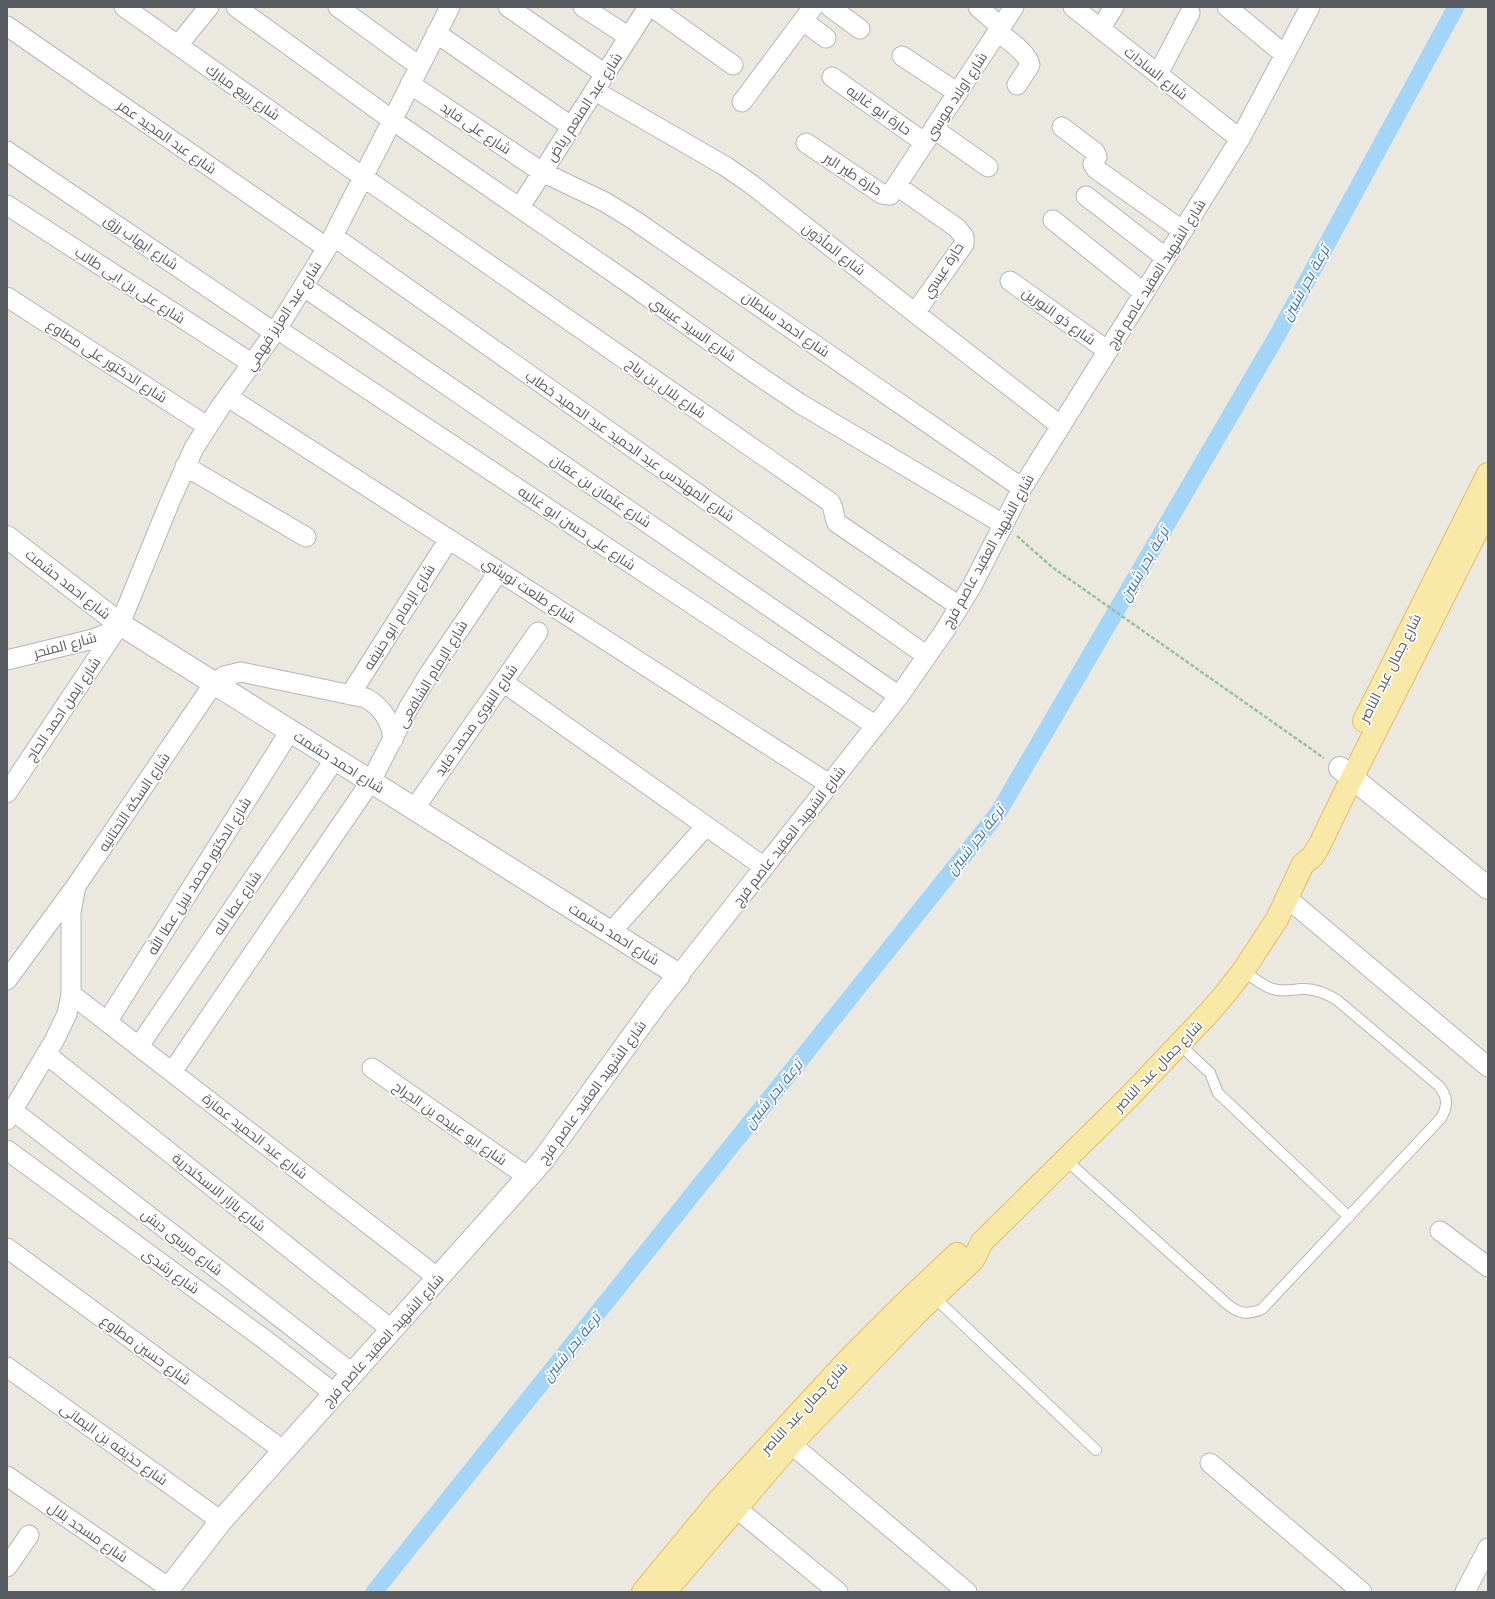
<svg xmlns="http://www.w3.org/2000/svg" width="1495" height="1599" viewBox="0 0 1495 1599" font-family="'Space Grotesk',Cairo,sans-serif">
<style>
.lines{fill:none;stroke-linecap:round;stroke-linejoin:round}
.canal{stroke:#a3d5f8;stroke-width:17}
.service-casing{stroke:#b3b6ba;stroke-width:12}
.minor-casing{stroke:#b3b6ba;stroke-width:21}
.tertiary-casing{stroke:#b3b6ba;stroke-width:24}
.primary-casing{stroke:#e6bc5e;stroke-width:24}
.path{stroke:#98c1a2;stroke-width:2.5;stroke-dasharray:4 2;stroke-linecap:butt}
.service{stroke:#fff;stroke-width:10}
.minor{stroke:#fff;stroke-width:19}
.tertiary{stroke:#fff;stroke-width:22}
.primary{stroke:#f9e9a8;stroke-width:22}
.labels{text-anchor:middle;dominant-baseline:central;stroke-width:3.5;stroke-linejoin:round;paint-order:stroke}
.street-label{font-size:14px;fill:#595c60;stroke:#fff}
.water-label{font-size:15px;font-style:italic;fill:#4277a8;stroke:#fff}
</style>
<rect width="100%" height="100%" fill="#ebe8e0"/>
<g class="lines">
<path class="canal" d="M374 1592 998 813 1278 334 1456 7"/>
<g class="service-casing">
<path id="service" d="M1179 1044 1210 1073 1218 1093 1349 1217
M1066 1160 1227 1304C1239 1314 1248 1315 1262 1309L1441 1118C1448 1106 1448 1097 1439 1086L1337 1000C1326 993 1314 988 1301 989 1291 990 1282 992 1273 989 1262 986 1253 977 1243 971
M934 1297 1096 1450"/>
</g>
<g class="minor-casing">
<path id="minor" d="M124 7 363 177 830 502C835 509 833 516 837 523L959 606
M236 7 392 120 633 286 743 365 799 403 1003 524
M338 7 419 66
M508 7 605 74
M583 7 629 37
M652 7 733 65
M830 7 860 29
M978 7 1001 27
M1073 7 1240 139
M1227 7 1284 54
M803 21 826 38
M7 26 327 248
M1100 29 1114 7
M998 32C1007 39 1028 53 1030 65L1017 85
M436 33 572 127
M178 45 209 7
M902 56 958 93
M1158 74 1190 13
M832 77 925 143
M410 84 542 172 605 202 634 220 1022 488
M595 91 725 166 751 184 915 313 1061 426
M742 102 813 7
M1062 127 1095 152 1097 157 1093 164 1096 169 1183 231
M934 129 988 167
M806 143 882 194 890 195 1014 7
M7 151 275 333
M897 186 957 228 964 237V244L915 313
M1086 196 1166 258
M7 205 253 364
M520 207 648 7
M1053 220 1144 293
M333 236 927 656
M1010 281 1108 351
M304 287 899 696
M7 297 207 426
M277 329 876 726
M228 397 829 784
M185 466 306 537
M7 660 93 639 108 633 117 626
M503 682 764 867
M350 695 449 539
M7 793 120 624 169 504 194 448 221 406 277 329 327 248 450 7
M414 809 538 632
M1287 898 1488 1067
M611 932 706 826
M679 975 899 696 945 630 973 584 1022 488 1240 139 1310 7
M7 980 73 890
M71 994 438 1278
M107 1022 290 731
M139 1046 335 759
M46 1054 392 1330
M372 1068 528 1177
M172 1072 371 781 409 707 429 674 499 571
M12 1110 353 1374
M7 1120 54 1041 67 1014 71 994V912L76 886 214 683 224 676 241 672 366 698C383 708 391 721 393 740
M7 1150 268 1342 335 1394
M1440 1231 1488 1267
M7 1248 284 1451
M7 1367 221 1521
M791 1444 967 1592
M1210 1463 1362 1592
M7 1476 169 1588
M736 1508 838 1592
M7 1567 29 1535
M1465 1592 1488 1548"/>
</g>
<g class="tertiary-casing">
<path id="tertiary" d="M7 537 120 624 679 975 658 1001 543 1160 221 1521 166 1592
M1340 768 1488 888"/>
</g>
<g class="primary-casing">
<path id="primary" d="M1364 721 1488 474
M643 1592 719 1500 848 1360 906 1302 957 1254
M665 1592 791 1444 917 1313 973 1260 982 1242 1128 1098 1206 1016 1225 994 1243 971 1277 919 1303 864 1313 856 1319 846 1352 778 1488 509"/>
</g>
<path class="path" d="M1017 536 1052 567 1324 758"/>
<use href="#service" class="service"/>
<use href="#minor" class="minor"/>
<use href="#tertiary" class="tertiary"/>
<use href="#primary" class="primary"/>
</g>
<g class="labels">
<g class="street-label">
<text transform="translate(1156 73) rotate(38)">شارع السادات</text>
<text transform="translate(243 92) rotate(35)">شارع ربيع مبارك</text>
<text transform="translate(956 96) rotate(-57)">شارع اولاد موسى</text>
<text transform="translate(584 107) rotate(-57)">شارع عبد المنعم رياض</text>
<text transform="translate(879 110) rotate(35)">حارة ابو غاليه</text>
<text transform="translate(476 128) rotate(34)">شارع على فايد</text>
<text transform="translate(167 137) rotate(35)">شارع عبد المجيد عمر</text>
<text transform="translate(853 174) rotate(33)">حارة طير البر</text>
<text transform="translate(141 242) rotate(34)">شارع ايهاب رزق</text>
<text transform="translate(834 249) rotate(38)">شارع المأذون</text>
<text transform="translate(943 270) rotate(-57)">حارة عيسي</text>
<text transform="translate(1156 274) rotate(-58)">شارع الشهيد العقيد عاصم فرج</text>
<text transform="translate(130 285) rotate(33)">شارع على بن ابى طالب</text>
<text transform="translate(283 316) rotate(-57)">شارع عبد العزيز فهمي</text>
<text transform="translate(1059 316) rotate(36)">شارع ذو النورين</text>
<text transform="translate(786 324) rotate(35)">شارع احمد سلطان</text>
<text transform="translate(693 329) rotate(35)">شارع السيد عيسي</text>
<text transform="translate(107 361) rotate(33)">شارع الدكتور على مطاوع</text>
<text transform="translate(666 388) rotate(35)">شارع بلال بن رباح</text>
<text transform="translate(630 446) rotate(35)">شارع المهندس عبد الحميد عبد الحميد خطاب</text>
<text transform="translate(601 491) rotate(34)">شارع عثمان بن عفان</text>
<text transform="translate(577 528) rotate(34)">شارع على حسن ابو غاليه</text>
<text transform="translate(988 551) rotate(-61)">شارع الشهيد العقيد عاصم فرج</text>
<text transform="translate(68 584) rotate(38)">شارع احمد حشمت</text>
<text transform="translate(529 590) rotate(33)">شارع طلعت نويشي</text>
<text transform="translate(399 617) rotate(-58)">شارع الإمام ابو حنيفه</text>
<text transform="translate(65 645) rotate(-15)">شارع المنحر</text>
<text transform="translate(1390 668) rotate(-63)">شارع جمال عبد الناصر</text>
<text transform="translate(432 674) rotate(-59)">شارع الإمام الشافعى</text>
<text transform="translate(63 709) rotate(-56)">شارع ايمن احمد الحاج</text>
<text transform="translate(476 720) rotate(-55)">شارع النبوى محمد فايد</text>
<text transform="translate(339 762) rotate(32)">شارع احمد حشمت</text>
<text transform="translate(134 802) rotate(-56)">شارع السكة التحتانيه</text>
<text transform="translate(789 836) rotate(-52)">شارع الشهيد العقيد عاصم فرج</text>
<text transform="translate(199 876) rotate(-58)">شارع الدكتور محمد نبيل عطا الله</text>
<text transform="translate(237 903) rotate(-56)">شارع عطا لله</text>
<text transform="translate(614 934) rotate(32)">شارع احمد حشمت</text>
<text transform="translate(1158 1066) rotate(-46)">شارع جمال عبد الناصر</text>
<text transform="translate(592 1092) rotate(-54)">شارع الشهيد العقيد عاصم فرج</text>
<text transform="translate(450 1123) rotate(35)">شارع ابو عبيده بن الجراح</text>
<text transform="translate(255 1136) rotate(38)">شارع عبد الحميد عمارة</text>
<text transform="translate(219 1192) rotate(39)">شارع بازار الاسكندرية</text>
<text transform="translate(182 1242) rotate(38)">شارع مرسى دبش</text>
<text transform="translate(171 1271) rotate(36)">شارع رشدى</text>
<text transform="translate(383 1340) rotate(-48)">شارع الشهيد العقيد عاصم فرج</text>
<text transform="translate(146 1350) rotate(36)">شارع حسين مطاوع</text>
<text transform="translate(804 1408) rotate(-47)">شارع جمال عبد الناصر</text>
<text transform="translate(114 1444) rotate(36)">شارع حذيفه بن اليمانى</text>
<text transform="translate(88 1532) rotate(35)">شارع مسجد بلال</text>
</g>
<g class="water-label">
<text transform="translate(1305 283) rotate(-61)">ترعة بحر شبين</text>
<text transform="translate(1144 564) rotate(-60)">ترعة بحر شبين</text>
<text transform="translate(975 840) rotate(-52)">ترعة بحر شبين</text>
<text transform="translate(773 1094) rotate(-51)">ترعة بحر شبين</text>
<text transform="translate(571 1347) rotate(-51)">ترعة بحر شبين</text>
</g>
</g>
<rect width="1495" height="1599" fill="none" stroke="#595c60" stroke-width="16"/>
</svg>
